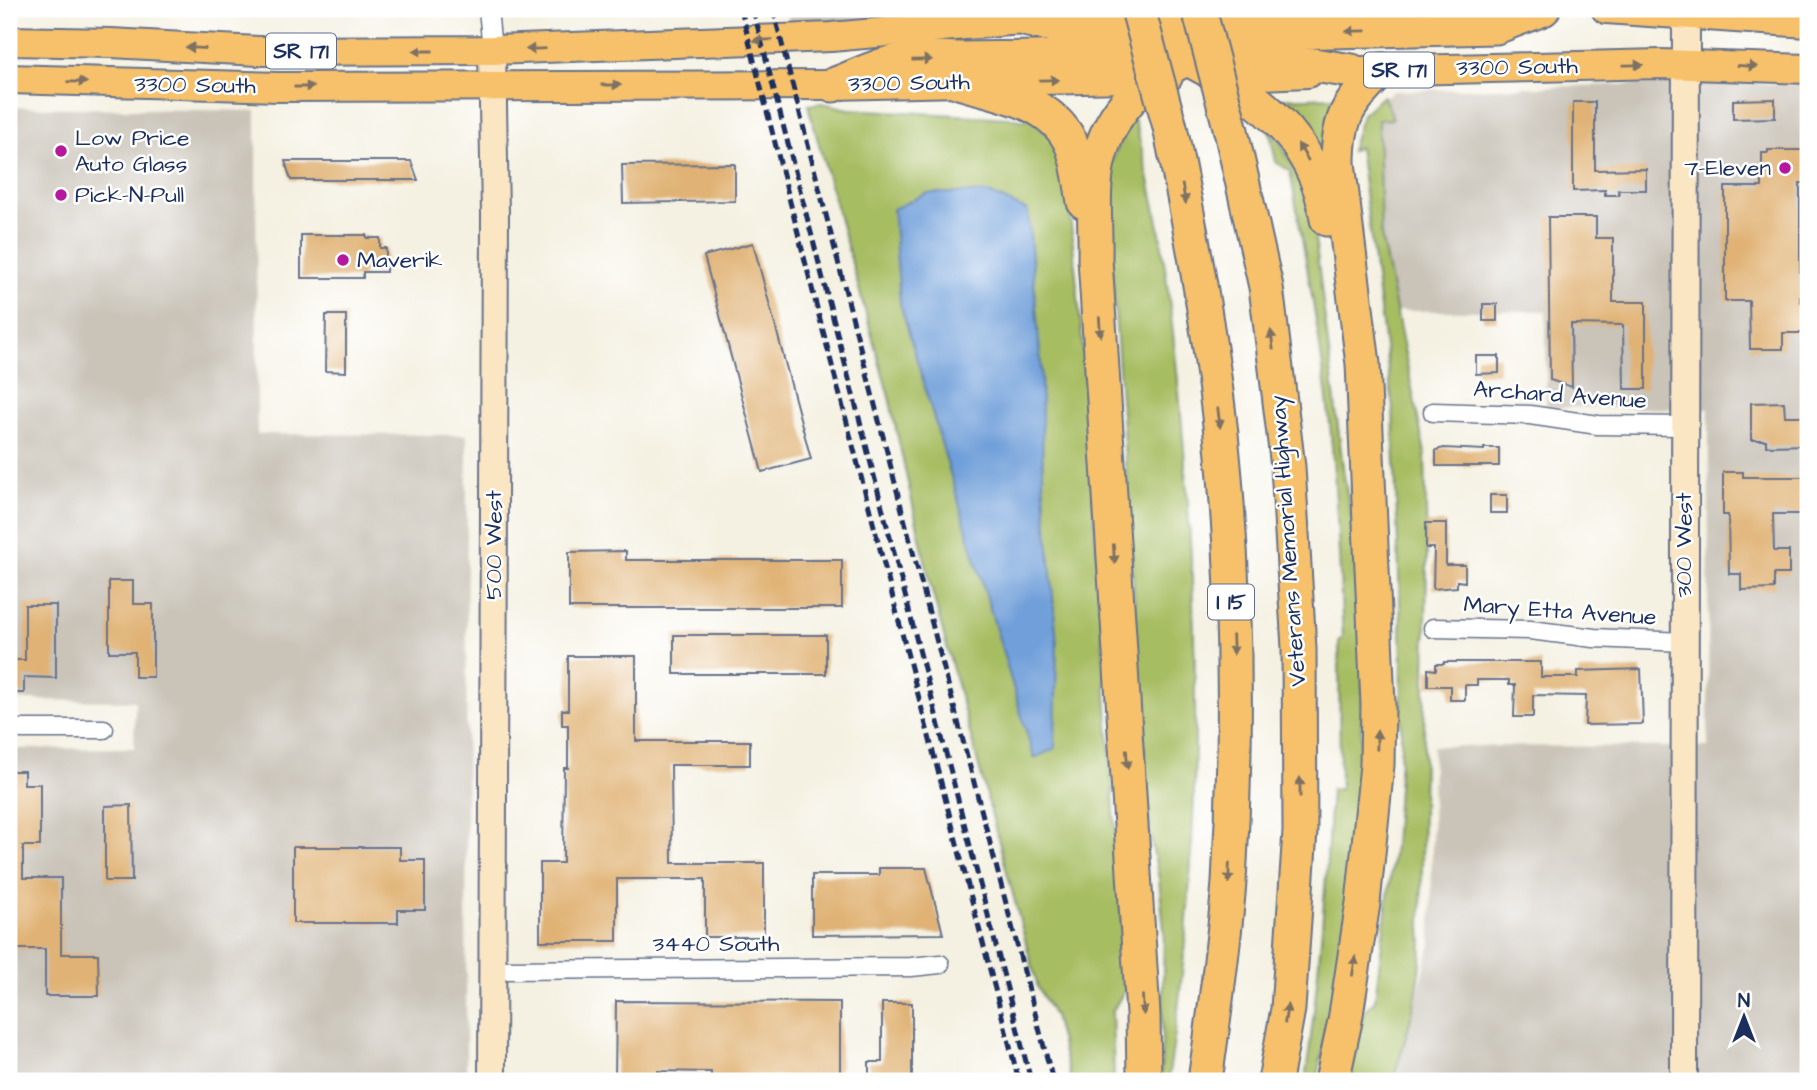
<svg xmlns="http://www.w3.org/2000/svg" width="1817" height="1090" viewBox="0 0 1817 1090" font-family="'Architects Daughter',sans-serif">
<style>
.industrial{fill:#c9c3b8}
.green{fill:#a7bd62;stroke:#617660;stroke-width:2}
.water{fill:#709fd9;stroke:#46679c;stroke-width:2}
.building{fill:#e0b274}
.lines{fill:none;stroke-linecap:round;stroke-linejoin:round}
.street-casing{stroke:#67738c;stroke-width:21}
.secondary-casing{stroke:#67738c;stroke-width:30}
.primary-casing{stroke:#67738c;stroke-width:32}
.highway-casing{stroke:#67738c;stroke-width:37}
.street{stroke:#fff;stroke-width:18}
.secondary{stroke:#fbe6c4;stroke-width:26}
.primary{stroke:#f6c16b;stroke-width:28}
.highway{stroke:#f6c16b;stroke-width:33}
.rail{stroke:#1b2f5e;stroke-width:5;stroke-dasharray:10 5;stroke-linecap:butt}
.highway-bridge-casing{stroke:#67738c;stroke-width:37;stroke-linecap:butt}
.highway-bridge{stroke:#f6c16b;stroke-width:33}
.oneway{fill:#7e7164}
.poi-dot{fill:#b5179e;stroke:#fff;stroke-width:2.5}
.labels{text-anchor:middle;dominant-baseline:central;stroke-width:5;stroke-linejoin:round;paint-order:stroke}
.shield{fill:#fff;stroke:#5f6d8e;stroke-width:2}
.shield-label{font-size:21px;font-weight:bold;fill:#1b2f5e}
.street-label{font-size:23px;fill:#1b2f5e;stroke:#fff}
.poi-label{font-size:23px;fill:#1b2f5e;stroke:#fff;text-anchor:start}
</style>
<rect width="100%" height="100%" fill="#fff"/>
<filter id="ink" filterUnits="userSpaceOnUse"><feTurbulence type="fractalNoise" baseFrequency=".0143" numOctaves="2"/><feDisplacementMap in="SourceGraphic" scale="14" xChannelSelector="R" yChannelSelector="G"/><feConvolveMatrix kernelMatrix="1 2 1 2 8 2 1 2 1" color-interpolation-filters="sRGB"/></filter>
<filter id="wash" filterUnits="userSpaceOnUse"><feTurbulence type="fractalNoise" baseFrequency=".00686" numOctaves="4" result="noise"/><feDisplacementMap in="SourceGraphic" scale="28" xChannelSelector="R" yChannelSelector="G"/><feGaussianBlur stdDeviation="1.57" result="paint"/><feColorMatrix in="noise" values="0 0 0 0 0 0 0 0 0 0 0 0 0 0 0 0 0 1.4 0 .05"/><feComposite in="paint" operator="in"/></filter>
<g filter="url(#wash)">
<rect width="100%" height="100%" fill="#f4f1e2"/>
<path class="industrial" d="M786 9H1011V12L790 26Z
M1716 82 1808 85V1081H1395L1431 944 1433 746 1708 747 1709 409 1546 407V311H1381L1363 114 1393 91Z
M9 107 256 111 257 434 467 435 466 1081H9V749L134 748 135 701 9 700Z"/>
<path class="green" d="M1383 96 1391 112 1392 119 1378 120 1381 235 1425 453 1427 560 1421 927C1426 977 1407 1032 1393 1081H1349L1364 1011 1375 1000 1394 846 1401 745 1402 657 1393 408 1359 147 1351 151 1362 114Z
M1337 97 1328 114 1324 153H1320L1275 99Z
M822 103 849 109 1009 118 1025 121 1027 117 1054 139 1068 194 1082 338 1126 988 1112 1012 1114 1081H1071L1054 1016 1038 988 931 587 889 397 808 105Z
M1133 114C1143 154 1153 193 1160 233 1173 318 1181 405 1187 491 1201 688 1199 885 1168 1081H1161L1164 930 1159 879 1150 835 1108 204 1110 165Z
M1269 129 1281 144 1310 196 1344 476 1354 530 1363 645 1361 750 1355 842 1342 946 1317 1081H1305C1319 985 1326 888 1331 790L1340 789 1339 640 1343 639C1340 568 1337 496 1330 425 1321 340 1305 255 1290 171L1276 162Z"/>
<path class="water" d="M927 193H989L1028 211 1041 364 1043 479 1057 644 1055 749 1034 758 900 303 893 209Z"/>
<g id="blocks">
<path class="building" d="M1775 99V118L1733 119V100Z
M1573 102H1595V170L1646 169V190H1618L1619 195H1605V190L1573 191Z
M1768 150H1804V153H1808V183H1800V302H1808V333H1783V349H1750L1749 301H1725V187H1762V153H1768Z
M285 161H411L418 180H291Z
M735 164V201L623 203 622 165Z
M1548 217H1596V238H1613V302H1646V389H1624L1623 325 1571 324 1572 387 1550 380Z
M301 235H366L367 238H380V248H386V272H363V278H301Z
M753 243 811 459 762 472 704 256Z
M1483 304H1497V321H1483Z
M326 315H346V372L325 371Z
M1476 356H1499V373L1476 374Z
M1784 402 1785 416H1808V445L1766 446V440H1751V403Z
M1444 448 1484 450V448H1499V466H1436V450Z
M1723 472H1743V477H1808V514H1773L1774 551H1789V574H1774V589L1741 590V574H1729L1728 515H1723Z
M1490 495H1507V513H1490Z
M1426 523H1446V565H1465V582L1457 581V587L1433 589 1434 548H1426Z
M626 551V560H842V608H569V552Z
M109 581H133V604H153V677H135V652H109Z
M25 605H56V678L24 677V693H9V660H25Z
M674 635H826V674H674Z
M568 656H636V741H750V765H671L672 863H764V937H705V879H617V941H540V863H563L564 768H568V725H562V710H568Z
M1444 662H1541V677H1578V671L1641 669 1643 724 1585 725 1586 696 1533 695V717H1514L1515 685H1509V680H1477V685H1465V700H1450V686H1428V669L1436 670V664H1444Z
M9 771H24V784H40V846H23V878H61V954H98L99 996H45V949H9Z
M131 805 132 881H105V806Z
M293 847H400V860H425V910H398V923H293Z
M879 868H926L943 934 812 935V875H879Z
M616 1001 840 1002V1077H729V1081H711V1072L658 1071V1081H615Z
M882 1003H912V1081H869V1062H882Z"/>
</g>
</g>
<g filter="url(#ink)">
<use href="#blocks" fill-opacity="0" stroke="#67738c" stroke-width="2"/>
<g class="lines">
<g class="street-casing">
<path id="street" d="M488 9 492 50
M1433 412 1530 415 1598 425 1684 426
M1433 628 1530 630 1594 638 1684 642
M9 729H104
M493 970 911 967 940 964"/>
</g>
<g class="secondary-casing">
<path id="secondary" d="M492 50 495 214 492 1081
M1684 1081 1686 9"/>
</g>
<g class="primary-casing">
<path id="primary" d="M1606 9 1808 23
M9 41 111 43 258 51 492 50 831 37 1009 21 1136 15 1345 9
M1362 71 1661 64 1808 69
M1212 77 1308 73
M9 79 279 87 833 85 1168 77"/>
</g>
<g class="highway-casing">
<path id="highway" d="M1028 20C1081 31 1135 39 1185 58 1201 65 1217 75 1232 84 1282 116 1319 159 1327 219
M1227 47 1281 60 1352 71
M959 82C1001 95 1055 101 1073 148 1079 165 1081 185 1084 202
M833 85C855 77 877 65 899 61 919 56 943 59 963 59 1052 57 1147 64 1222 9
M1170 127C1191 228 1210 330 1221 434 1236 582 1238 733 1229 882 1224 949 1214 1015 1205 1081
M1231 131 1266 287 1288 467 1299 648 1300 831 1288 1009 1275 1081
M1144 1081 1143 1014 1095 259C1096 226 1091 189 1099 158 1119 73 1214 38 1291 32L1496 27 1543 9
M1332 1081 1345 1021 1363 903 1377 765 1378 704 1363 364 1338 163C1338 114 1350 103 1382 70"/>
</g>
<use href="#street" class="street"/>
<use href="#secondary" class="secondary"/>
<use href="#primary" class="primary"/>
<use href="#highway" class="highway"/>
<path class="rail" d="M741 9 816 304 1019 1081
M753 9 1031 1081
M773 9 903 514 1053 1081"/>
<g class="highway-bridge-casing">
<path id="highway-bridge" d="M1138 9 1170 127
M1199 9 1231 131"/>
</g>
<use href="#highway-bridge" class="highway-bridge"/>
</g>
<defs><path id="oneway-solid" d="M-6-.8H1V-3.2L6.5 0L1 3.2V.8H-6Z" transform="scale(1.75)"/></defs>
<g class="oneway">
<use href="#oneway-solid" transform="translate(1356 31) rotate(179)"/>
<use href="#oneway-solid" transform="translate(763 40) rotate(178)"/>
<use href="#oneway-solid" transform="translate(196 48) rotate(-177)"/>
<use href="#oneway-solid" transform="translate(536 49) rotate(178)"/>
<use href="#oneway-solid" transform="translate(423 51) rotate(180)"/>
<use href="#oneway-solid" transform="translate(922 60) rotate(-1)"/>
<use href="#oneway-solid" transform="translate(1633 65) rotate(-1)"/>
<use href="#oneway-solid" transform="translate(1747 66) rotate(3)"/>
<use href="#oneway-solid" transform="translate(1049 80) rotate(-1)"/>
<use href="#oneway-solid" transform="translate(77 82) rotate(2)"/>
<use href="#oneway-solid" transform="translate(611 85)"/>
<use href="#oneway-solid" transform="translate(304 87)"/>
<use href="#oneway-solid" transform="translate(1303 152) rotate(-122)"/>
<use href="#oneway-solid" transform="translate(1184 194) rotate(79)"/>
<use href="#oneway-solid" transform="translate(1100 327) rotate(86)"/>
<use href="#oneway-solid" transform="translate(1272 340) rotate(-97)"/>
<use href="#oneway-solid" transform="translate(1219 418) rotate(83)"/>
<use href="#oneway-solid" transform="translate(1114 554) rotate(86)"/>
<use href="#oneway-solid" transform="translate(1233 645) rotate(88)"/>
<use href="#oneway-solid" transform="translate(1377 740) rotate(-89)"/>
<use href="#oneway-solid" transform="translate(1127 759) rotate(86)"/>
<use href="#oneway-solid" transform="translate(1300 787) rotate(-90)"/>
<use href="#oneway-solid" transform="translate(1229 873) rotate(92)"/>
<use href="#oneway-solid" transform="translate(1354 966) rotate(-81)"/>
<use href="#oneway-solid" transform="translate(1143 1005) rotate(87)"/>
<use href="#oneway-solid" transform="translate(1286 1014) rotate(-82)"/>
</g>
</g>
<g class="poi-dot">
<circle cx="61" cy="151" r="7"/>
<circle cx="1785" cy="168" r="7"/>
<circle cx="61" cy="195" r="7"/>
<circle cx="343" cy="260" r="7"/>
</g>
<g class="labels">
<g class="shield">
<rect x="266" y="33.5" width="70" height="35" rx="5"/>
<rect x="1364" y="52.5" width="70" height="35" rx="5"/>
<rect x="1208" y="584.5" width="46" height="35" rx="5"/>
</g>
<g class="shield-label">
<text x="301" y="51">SR 171</text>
<text x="1399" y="70">SR 171</text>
<text x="1231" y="602">I 15</text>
</g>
<g class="street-label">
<text transform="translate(1517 67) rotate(-1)">3300 South</text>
<text transform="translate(909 83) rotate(-1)">3300 South</text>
<text transform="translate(195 85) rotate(1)">3300 South</text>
<text transform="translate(1560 395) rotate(4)">Archard Avenue</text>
<text transform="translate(1288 541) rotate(-94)">Veterans Memorial Highway</text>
<text transform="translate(494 545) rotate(-90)">500 West</text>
<text transform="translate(1684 545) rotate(-90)">300 West</text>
<text transform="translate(1560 611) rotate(4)">Mary Etta Avenue</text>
<text x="716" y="944">3440 South</text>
</g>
<g class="poi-label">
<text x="75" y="138">Low Price<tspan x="75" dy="26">Auto Glass</tspan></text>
<text x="1771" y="168" text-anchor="end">7-Eleven</text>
<text x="75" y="195">Pick-N-Pull</text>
<text x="357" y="260">Maverik</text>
</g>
</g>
<rect width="1817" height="1090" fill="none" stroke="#fff" stroke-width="35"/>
<g transform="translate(1744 1017)" stroke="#ffffff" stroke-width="5" paint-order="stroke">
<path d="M0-5L12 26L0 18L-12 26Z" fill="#1b2f5e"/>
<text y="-10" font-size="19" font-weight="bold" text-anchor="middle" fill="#1b2f5e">N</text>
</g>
</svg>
